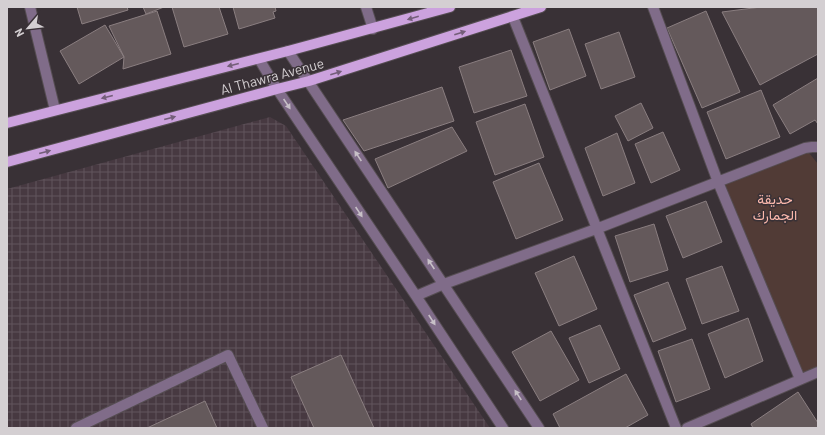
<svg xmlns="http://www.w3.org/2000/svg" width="825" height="435" viewBox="0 0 825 435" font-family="Barlow,Vazirmatn,sans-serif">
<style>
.industrial{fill:url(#industrial-grid)}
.green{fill:#513b36}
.building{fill:#64595b;stroke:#8a7e80}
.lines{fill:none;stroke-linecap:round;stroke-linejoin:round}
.minor-casing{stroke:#554d52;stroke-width:12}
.major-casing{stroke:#554d52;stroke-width:12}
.minor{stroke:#806c89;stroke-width:10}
.major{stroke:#cca2de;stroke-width:10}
.oneway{fill:#745e79}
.oneway2{fill:#c7c0c7}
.labels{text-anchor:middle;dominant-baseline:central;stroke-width:3;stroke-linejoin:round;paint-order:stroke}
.street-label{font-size:14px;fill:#d4cfd2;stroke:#393136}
.park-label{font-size:14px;fill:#fbb8ac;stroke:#393136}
</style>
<defs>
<pattern id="industrial-grid" width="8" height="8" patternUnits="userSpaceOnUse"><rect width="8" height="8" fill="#473941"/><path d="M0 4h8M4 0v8" fill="none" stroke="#61555c"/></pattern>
</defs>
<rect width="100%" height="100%" fill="#393136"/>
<path class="industrial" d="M270 117 286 126 490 428H7V189Z"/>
<path class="green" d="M805 148 818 164V372L800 379 718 182Z"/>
<path class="building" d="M77 7H127L128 10 82 24Z
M143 7H164L146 14Z
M172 7H219L228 34 184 47Z
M233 7H275L276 11 273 12 275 18 239 29Z
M761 7H818V54L760 85 722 12Z
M157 11 171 54 123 69 124 57 109 26Z
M706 11 740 92 702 108 667 28Z
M105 25 124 57 79 84 60 51Z
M569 29 586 76 550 90 533 42Z
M619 32 635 77 601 89 585 44Z
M511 50 527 96 474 113 459 67Z
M818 78V124L815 120 790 134 773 105Z
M442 87 454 121 364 151 343 120Z
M761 90 780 137 726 159 707 112Z
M641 103 653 128 628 141 615 116Z
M525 104 544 157 495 175 476 122Z
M452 127 467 151 388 188 375 159Z
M663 132 680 170 651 183 635 144Z
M617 133 635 183 603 196 585 148Z
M539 163 563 220 516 239 493 182Z
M706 201 722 242 683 258 666 216Z
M654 224 668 270 630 282 615 236Z
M574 256 597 309 559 326 535 273Z
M722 266 739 311 702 324 686 279Z
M668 282 686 329 653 342 634 295Z
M748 318 763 361 725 378 708 334Z
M600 325 620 369 589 383 569 338Z
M551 331 579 380 540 401 512 352Z
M692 339 710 389 676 402 658 351Z
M341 355 374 428H314L291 377Z
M626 374 648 415 625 428H560L553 414Z
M798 392 818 423V428H753L751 424Z
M205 401 217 428H147Z"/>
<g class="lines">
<g class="minor-casing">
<path id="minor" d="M30 7 55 110
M366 7 373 29
M653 7 718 182 800 379
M513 17 676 428
M288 51 539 428
M259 59 277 89 416 296 503 428
M416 296 444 284 596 229 805 148 812 147H818
M76 428 228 355 263 428
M687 428 818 372"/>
</g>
<g class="major-casing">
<path id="major" d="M7 123 288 51 450 7
M7 162 277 89 309 81 541 7"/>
</g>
<use href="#minor" class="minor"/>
<use href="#major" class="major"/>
</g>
<defs><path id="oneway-solid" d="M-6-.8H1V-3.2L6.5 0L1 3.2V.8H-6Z"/></defs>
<g class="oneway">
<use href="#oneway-solid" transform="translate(413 18) rotate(164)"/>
<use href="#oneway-solid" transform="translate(460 33) rotate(-18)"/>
<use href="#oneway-solid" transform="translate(233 65) rotate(166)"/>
<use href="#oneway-solid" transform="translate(336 73) rotate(-18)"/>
<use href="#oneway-solid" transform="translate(107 97) rotate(166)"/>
<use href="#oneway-solid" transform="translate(170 118) rotate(-15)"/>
<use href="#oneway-solid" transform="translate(45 152) rotate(-15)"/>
</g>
<g class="oneway2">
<use href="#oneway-solid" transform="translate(287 104) rotate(56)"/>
<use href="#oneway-solid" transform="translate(358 156) rotate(-124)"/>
<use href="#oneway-solid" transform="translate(359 212) rotate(56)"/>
<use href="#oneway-solid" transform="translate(431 264) rotate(-124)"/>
<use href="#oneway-solid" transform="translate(432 320) rotate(57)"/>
<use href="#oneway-solid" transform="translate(518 395) rotate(-123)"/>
</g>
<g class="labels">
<g class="street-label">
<text transform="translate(272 76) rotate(-15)">Al Thawra Avenue</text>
</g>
<g class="park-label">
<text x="775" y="198">حديقة<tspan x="775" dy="16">الجمارك</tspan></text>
</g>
</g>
<rect width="825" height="435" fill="none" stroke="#d4cfd2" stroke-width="16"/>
<g transform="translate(28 28) rotate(242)" stroke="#393136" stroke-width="3" paint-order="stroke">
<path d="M0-3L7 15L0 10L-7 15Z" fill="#d4cfd2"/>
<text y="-6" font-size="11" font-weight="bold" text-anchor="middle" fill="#d4cfd2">N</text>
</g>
</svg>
